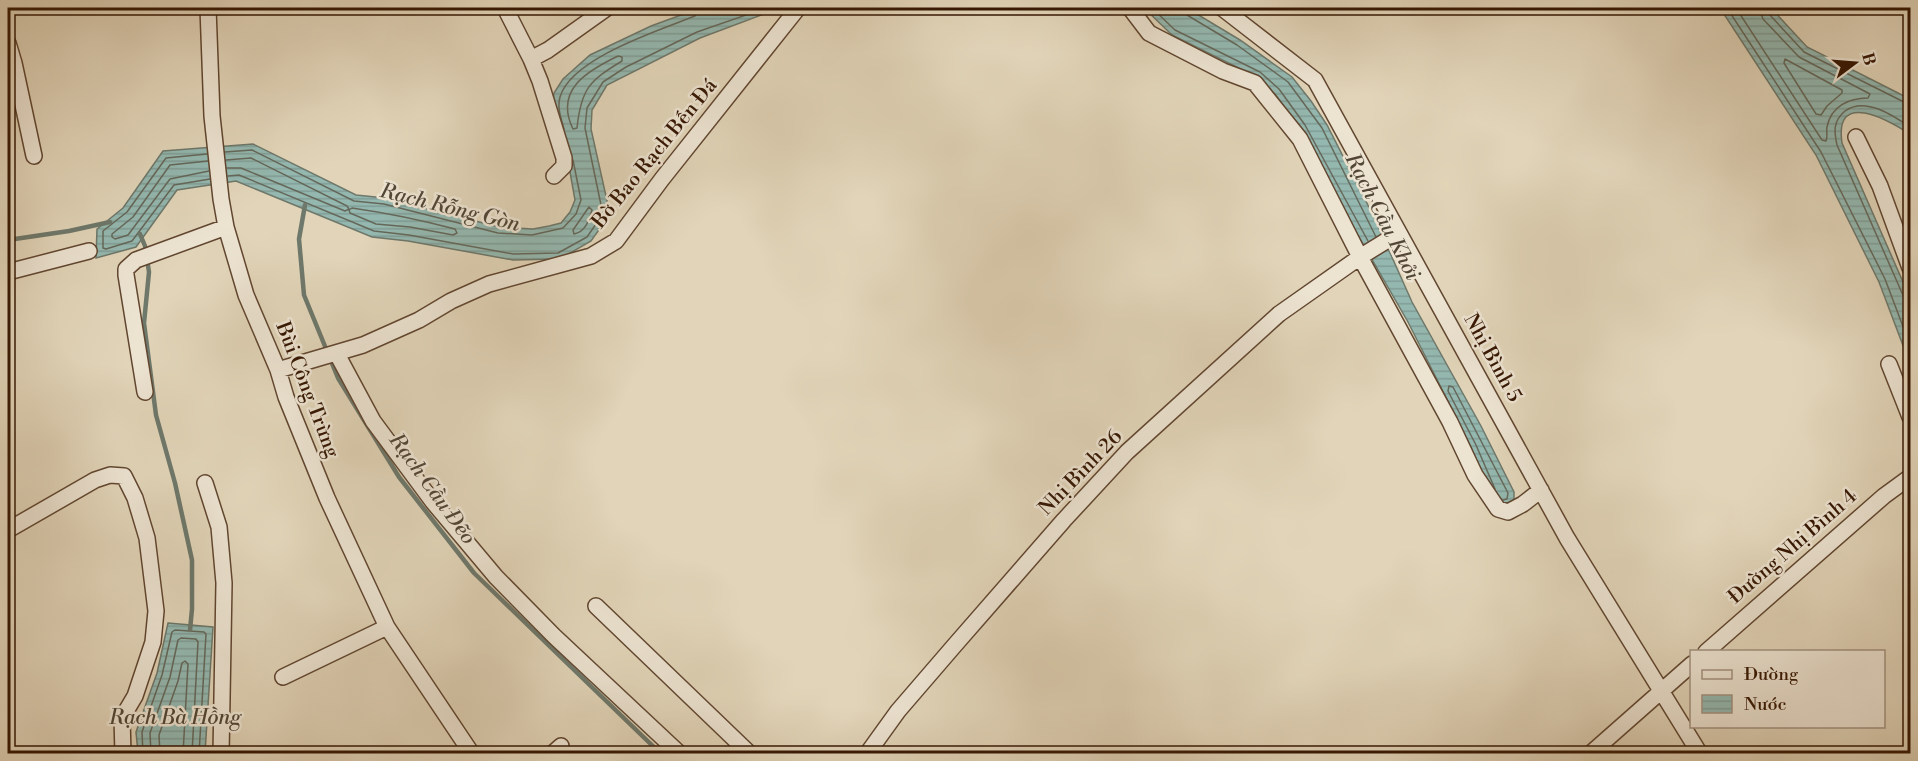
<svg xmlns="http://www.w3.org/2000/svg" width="1918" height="761" viewBox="0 0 1918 761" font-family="'Libre Bodoni',serif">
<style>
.water{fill:url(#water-rules);stroke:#6e786b;stroke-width:1.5}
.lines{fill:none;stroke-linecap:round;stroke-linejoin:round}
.shore{stroke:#65685a;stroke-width:1.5}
.stream{stroke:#6e786b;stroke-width:4.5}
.minor-casing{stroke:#614630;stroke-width:18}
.minor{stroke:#ece3d1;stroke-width:15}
.labels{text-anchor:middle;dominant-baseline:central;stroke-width:5;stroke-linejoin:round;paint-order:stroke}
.street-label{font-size:20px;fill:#361703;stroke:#ece3d1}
.water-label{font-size:21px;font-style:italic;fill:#524737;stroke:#ece3d1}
</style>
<defs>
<pattern id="water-rules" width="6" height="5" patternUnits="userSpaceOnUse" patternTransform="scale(1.5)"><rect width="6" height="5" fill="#94b8b0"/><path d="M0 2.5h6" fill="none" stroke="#809d96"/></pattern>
</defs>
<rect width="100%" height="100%" fill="#e1d4b8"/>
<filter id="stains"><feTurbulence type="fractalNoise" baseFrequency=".00333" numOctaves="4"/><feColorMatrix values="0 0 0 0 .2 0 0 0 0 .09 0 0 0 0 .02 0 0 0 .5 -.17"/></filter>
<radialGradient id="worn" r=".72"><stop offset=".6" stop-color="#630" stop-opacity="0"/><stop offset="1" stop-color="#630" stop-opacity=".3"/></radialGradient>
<path class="water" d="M700 8H780L700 38 607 85 592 110 591 129 608 205 601 227 591 241 560 259 513 260 408 241 372 237 236 181 177 190 136 247 96 258 97 229 123 208 163 151 253 144 356 195 385 198 499 227 533 229 549 226 561 223 570 212 575 200 570 172 552 108 554 93 563 79 590 55 651 26Z
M1144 8H1187L1240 40 1292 77 1311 101 1327 125 1374 217 1412 302 1481 426 1514 492V502L1509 505 1494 502 1471 447 1408 322 1340 204 1300 129 1275 94 1257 77 1172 35Z
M1720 8H1771L1807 47 1910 99V134C1888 120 1834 89 1842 143L1910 298V364L1879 282 1816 155Z
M168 623 213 627 205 753H138L136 732 157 673Z"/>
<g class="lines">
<path class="shore" d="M1152 8 1175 30 1260 72 1279 89 1305 125 1368 241
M1184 8 1187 15 1237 45 1288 82 1322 128 1376 237
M1727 8 1821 152 1885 279 1910 345
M1736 8 1822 140 1826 141C1828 136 1826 132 1827 127 1831 106 1849 98 1868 98L1870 94 1799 57 1763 19 1759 8
M1767 8 1769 14 1804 52 1906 103 1910 104
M618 56 622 57V61C589 81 581 89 577 128L573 129C554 90 587 71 618 56Z
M1785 59 1842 90V93L1827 106 1821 115 1816 114 1784 63Z
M1910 127C1894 116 1865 96 1845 111 1833 121 1834 131 1837 145L1902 293 1905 297 1910 298
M564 129C561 118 557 108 560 97 571 58 660 30 695 16L699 8
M225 152 252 150 354 201 384 204 498 233 532 235 563 228 576 214 581 200 573 160
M207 154 166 158 127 212 103 231V248L106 249 132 241 174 185 210 179
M226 160 251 158 347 206 349 209 345 211 241 168H227
M208 161 170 165 133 217 112 234V237L115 239 128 235 170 179 209 171
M228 176 239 175 374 231 409 235 513 254 558 253 587 237 596 224 601 205 585 128 587 108 603 82 626 67 697 32 766 8
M589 207 592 210C589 221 585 232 574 234L573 230Z
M352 208C387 213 421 220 455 229L457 233 453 235 410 227 376 224 350 213 349 210Z
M1495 489 1476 445 1448 391 1449 386 1453 387 1508 493 1507 499 1503 500
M143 754 142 732 162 675 172 632 175 630 204 632 206 634 199 754
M151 754 150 733 170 677 178 640 181 638 196 639 198 642 192 754
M160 754 159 735 178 681 182 663 185 661 188 664 183 754"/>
<path class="stream" d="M305 205 299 239 304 295 338 378 399 477 474 573 661 754
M140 234 145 246 149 272 144 323 156 415 175 483 192 560V609L190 630
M8 240 69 231 110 222"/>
<g class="minor-casing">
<path id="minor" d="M208 8 212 116 221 199 226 227 246 295 278 370 286 397 327 498 387 627 472 754
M505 8 531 59 548 50 607 8
M1130 8 1149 33 1223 71 1255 83 1300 139 1360 257 1450 422 1475 475 1498 509 1508 512 1523 504 1541 490
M1222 8 1315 80 1567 538 1700 754
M8 43 14 63 8 70
M531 59 540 81 564 158V166L554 176
M14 63 34 156
M1856 137 1880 186 1910 268
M8 272 89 251
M337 354 373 421 433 502 496 577 554 636 680 754
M1889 364 1910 417
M278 370 363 345 419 320 451 301 489 284 591 256 616 241 662 179 798 8
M145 392 126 275V269L136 260 226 227
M205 483 219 527 224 583 221 754
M8 530 95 480 110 475 124 476 135 498 147 538 156 611 153 642 135 696 122 718 123 754
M596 606 750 754
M1706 652 1884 496 1910 477
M283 677 387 627
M552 754 561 746
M867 754 898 711 954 646 1064 520 1127 452 1279 314 1360 257 1399 233
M1590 754 1692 664"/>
</g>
<use href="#minor" class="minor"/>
</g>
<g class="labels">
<g class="street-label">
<text transform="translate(655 154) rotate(-51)">Bờ Bao Rạch Bến Đá</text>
<text transform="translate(1492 358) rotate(61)">Nhị Bình 5</text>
<text transform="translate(307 390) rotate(69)">Bùi Công Trừng</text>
<text transform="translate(1081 473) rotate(-46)">Nhị Bình 26</text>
<text transform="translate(1793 547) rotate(-41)">Đường Nhị Bình 4</text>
</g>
<g class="water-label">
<text transform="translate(450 208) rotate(14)">Rạch Rỗng Gòn</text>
<text transform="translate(1382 217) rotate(63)">Rạch Cầu Khởi</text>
<text transform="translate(432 489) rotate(54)">Rạch Cầu Đẽo</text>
<text x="175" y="718">Rạch Bà Hồng</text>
</g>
</g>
<rect width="1918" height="761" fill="none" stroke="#e1d4b8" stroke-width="30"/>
<rect x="9" y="9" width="1900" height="743" fill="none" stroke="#361703" stroke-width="3"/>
<rect x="15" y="15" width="1888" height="731" fill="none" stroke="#361703" stroke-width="1.5"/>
<rect x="1690" y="650" width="195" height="78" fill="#ece3d1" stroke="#a3917f" stroke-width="1.5"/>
<rect x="1702" y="670" width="30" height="9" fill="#ece3d1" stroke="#a3917f" stroke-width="1.5"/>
<text x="1744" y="680" font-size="18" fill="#361703">Đường</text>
<rect x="1702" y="695" width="30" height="18" fill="url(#water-rules)" stroke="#a3917f" stroke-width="1.5"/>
<text x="1744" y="710" font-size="18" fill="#361703">Nước</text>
<g transform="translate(1855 63) rotate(74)" stroke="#ece3d1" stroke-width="4.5" paint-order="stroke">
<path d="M0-4.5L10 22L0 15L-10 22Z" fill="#361703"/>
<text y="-9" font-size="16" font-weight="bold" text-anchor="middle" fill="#361703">B</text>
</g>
<rect width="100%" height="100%" filter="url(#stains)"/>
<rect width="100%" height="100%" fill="url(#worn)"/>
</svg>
